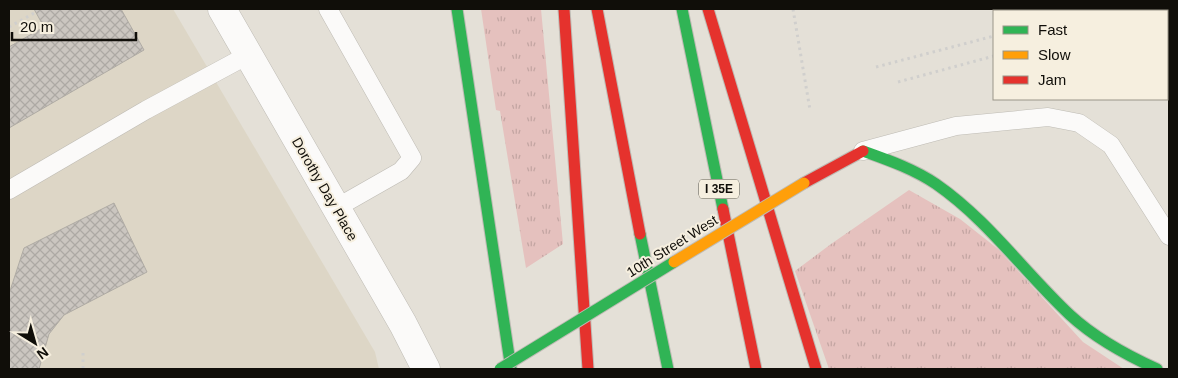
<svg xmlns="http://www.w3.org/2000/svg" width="1178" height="378" viewBox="0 0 1178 378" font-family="Arial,sans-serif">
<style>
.built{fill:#ddd6c6}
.grass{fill:url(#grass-tufts)}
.building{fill:url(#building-cross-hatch);stroke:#afaba4}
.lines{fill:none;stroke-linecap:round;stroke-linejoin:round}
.lane-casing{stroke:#bebbb4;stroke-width:19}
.street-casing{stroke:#bebbb4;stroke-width:29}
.fast-casing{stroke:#bebbb4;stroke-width:13}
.jam-casing{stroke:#bebbb4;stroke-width:13}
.path{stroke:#d0cfcd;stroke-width:3;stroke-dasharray:2.5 4;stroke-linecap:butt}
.lane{stroke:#fbfaf9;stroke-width:18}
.street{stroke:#fbfaf9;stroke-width:28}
.fast{stroke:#30b455;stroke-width:11}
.jam{stroke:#e5322d;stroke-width:11}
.fast-bridge-casing{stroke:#bebbb4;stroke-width:13;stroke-linecap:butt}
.slow-bridge-casing{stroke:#bebbb4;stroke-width:13;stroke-linecap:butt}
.fast-bridge{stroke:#30b455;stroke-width:11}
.slow-bridge{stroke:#ff9f0a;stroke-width:11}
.labels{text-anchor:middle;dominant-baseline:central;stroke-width:4;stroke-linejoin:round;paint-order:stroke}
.shield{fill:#f6efdf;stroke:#555249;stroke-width:1}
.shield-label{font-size:12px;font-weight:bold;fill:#100e09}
.street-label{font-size:14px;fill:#100e09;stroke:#f6efdf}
</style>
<defs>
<pattern id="grass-tufts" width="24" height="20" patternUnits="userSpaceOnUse" patternTransform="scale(1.25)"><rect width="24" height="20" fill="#e5c1be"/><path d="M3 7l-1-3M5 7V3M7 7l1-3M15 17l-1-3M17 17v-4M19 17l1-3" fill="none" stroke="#c3a5a2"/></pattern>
<pattern id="building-cross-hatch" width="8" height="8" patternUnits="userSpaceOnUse" patternTransform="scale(1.25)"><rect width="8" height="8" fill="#cbc6c0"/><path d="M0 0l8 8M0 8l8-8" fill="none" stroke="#ada9a4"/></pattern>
</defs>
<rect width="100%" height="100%" fill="#e4e0d7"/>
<path class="built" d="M9 9H173L375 352 379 369H9Z"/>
<path class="grass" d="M481 9H541L563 244 526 268 500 111 496 110Z
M909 190 960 219 998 249 1083 342 1124 369H829L795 271 831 244Z"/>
<path class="building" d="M34 9H121L144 50 9 128V47L44 27Z
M114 203 147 272 64 315 49 334 39 369H9V294L24 248Z"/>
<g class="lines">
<g class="lane-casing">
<path id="lane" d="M328 9 412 158 401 171 336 208
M863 151 956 126 1048 117 1079 123 1111 145 1169 236
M9 190 146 110 248 55"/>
</g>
<g class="street-casing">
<path id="street" d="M222 9 403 324 426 369"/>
</g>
<g class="fast-casing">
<path id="fast" d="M457 9 511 369
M682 9 723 209
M863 151C888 160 914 169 936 184 988 220 1024 272 1070 315 1095 338 1126 355 1157 369
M640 234 668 369"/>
</g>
<g class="jam-casing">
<path id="jam" d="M564 9 588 369
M597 9 640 234
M708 9 816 369
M804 183 863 151
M723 209 756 369"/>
</g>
<path class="path" d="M793 9 810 110
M1115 11 1124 9
M9 27 36 12
M876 67 994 36
M898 82 994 56
M83 353V369"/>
<use href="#lane" class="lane"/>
<use href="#street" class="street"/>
<use href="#fast" class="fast"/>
<use href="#jam" class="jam"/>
<g class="fast-bridge-casing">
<path id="fast-bridge" d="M500 369 674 262"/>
</g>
<g class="slow-bridge-casing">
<path id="slow-bridge" d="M674 262 804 183"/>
</g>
<use href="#fast-bridge" class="fast-bridge"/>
<use href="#slow-bridge" class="slow-bridge"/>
</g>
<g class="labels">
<rect class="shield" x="699" y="179.5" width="40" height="19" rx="4"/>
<g class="shield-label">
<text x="719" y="189">I 35E</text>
</g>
<g class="street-label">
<text transform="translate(325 189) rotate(60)">Dorothy Day Place</text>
<text transform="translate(672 246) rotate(-32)">10th Street West</text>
</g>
</g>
<rect width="1178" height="378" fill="none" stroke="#100e09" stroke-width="20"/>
<rect x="993" y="10" width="175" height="90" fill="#f6efdf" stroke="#9a9589"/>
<rect x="1003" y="26" width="25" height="8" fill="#30b455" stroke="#9a9589"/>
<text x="1038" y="35" font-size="15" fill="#100e09">Fast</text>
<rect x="1003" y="51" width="25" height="8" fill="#ff9f0a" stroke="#9a9589"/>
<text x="1038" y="60" font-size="15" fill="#100e09">Slow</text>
<rect x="1003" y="76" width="25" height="8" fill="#e5322d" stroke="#9a9589"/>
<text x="1038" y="85" font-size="15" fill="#100e09">Jam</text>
<g transform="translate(35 343) rotate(143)" stroke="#f6efdf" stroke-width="4" paint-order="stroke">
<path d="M0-4L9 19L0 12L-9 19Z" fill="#100e09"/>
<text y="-8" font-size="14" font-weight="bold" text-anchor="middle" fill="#100e09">N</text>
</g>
<path d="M12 32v8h124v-8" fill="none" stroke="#100e09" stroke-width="2.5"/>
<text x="20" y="32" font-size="15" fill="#100e09" stroke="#f6efdf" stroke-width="4" paint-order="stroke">20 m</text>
</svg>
